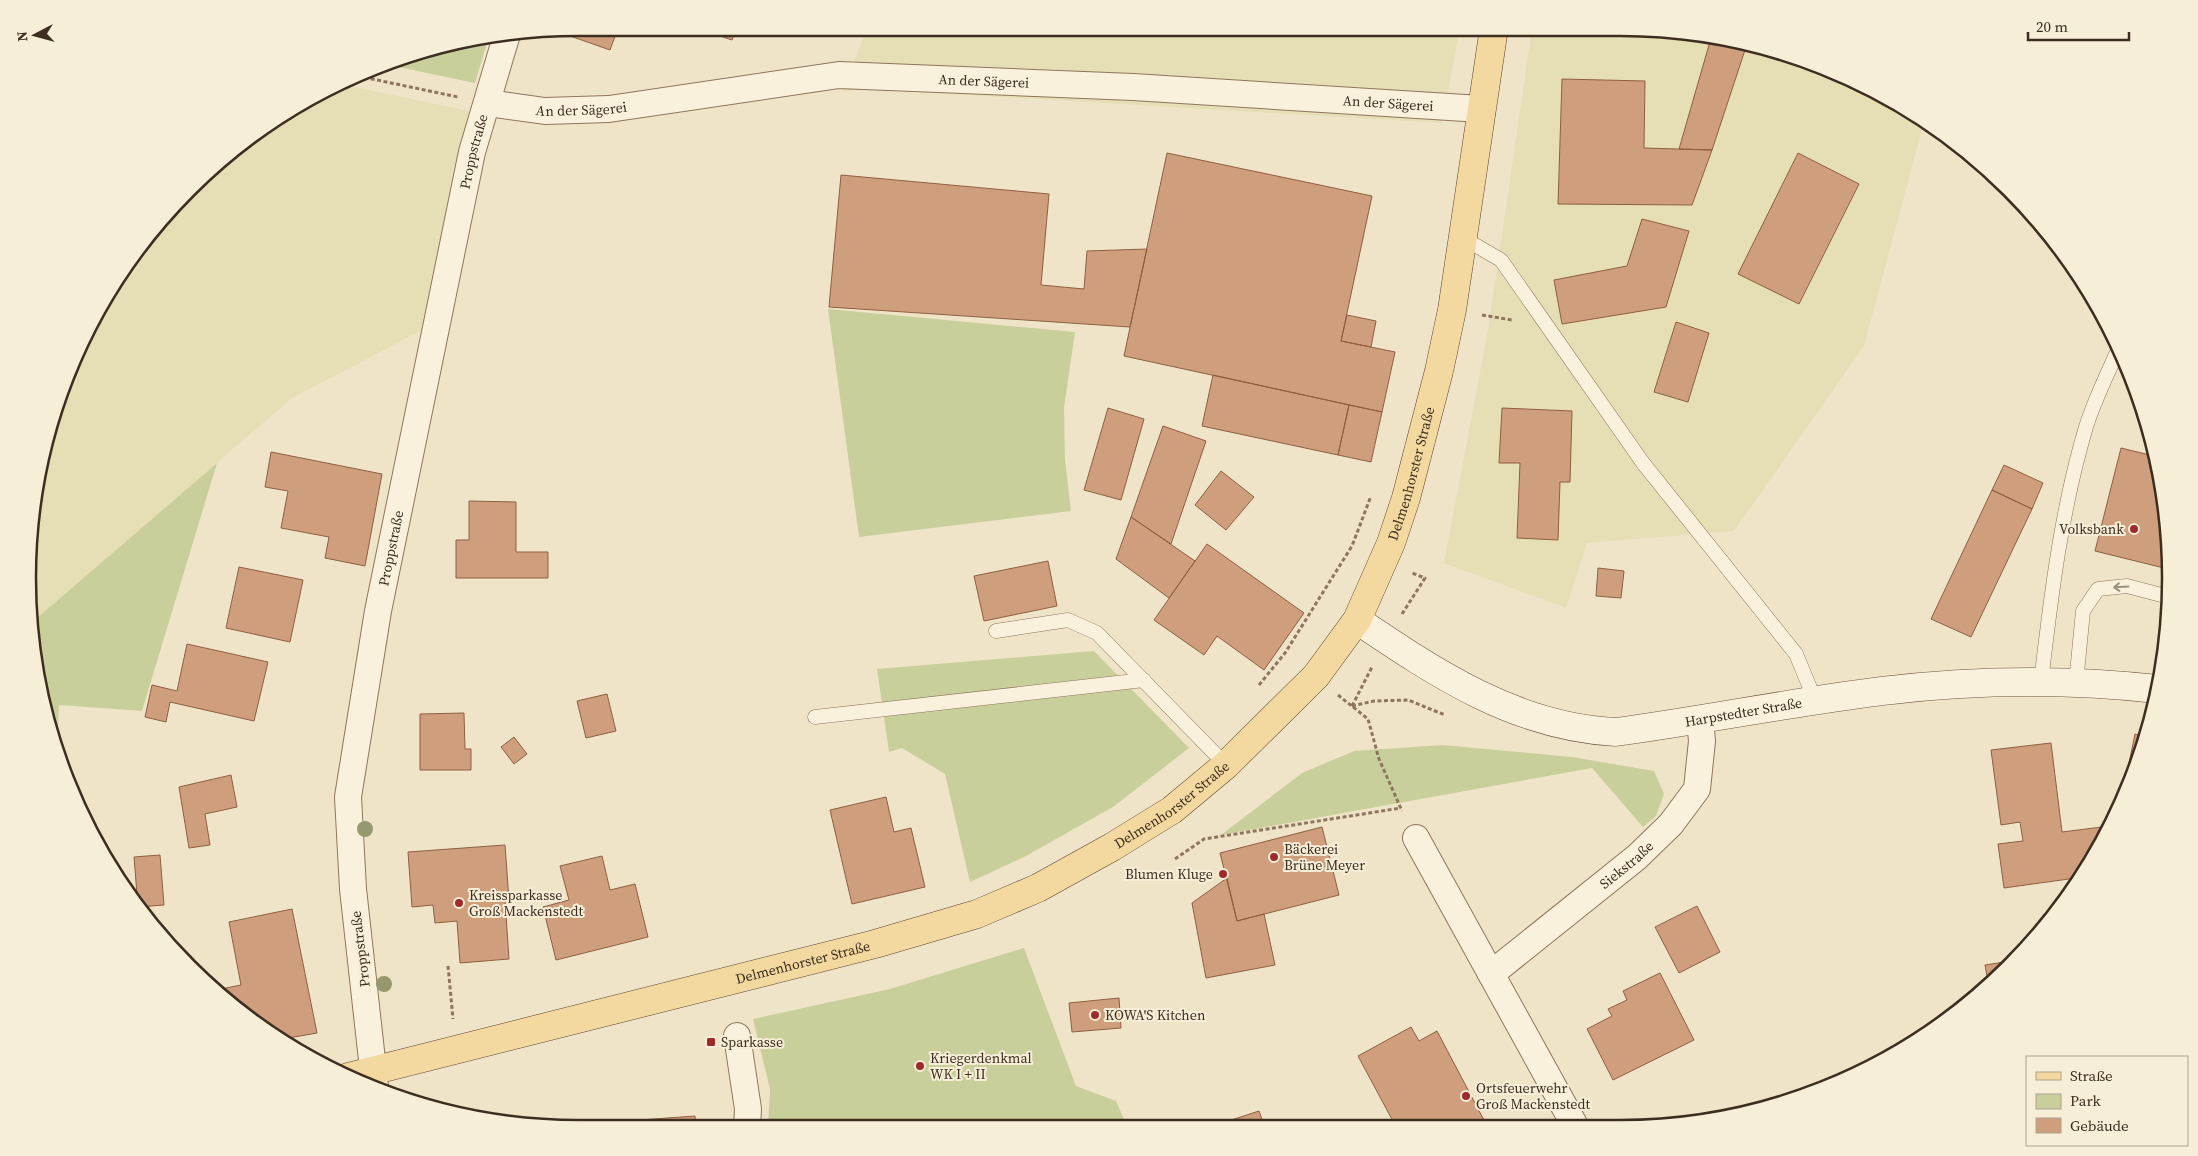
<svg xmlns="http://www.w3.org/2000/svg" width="2198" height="1156" viewBox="0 0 2198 1156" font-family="'Source Serif 4',serif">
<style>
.farmland{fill:#e6deb5}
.green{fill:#c9cf9b}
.building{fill:#cf9f7d;stroke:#8d5f41}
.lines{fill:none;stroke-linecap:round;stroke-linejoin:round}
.lane-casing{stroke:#8d765c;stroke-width:15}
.street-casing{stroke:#8d765c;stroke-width:28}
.secondary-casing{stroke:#6f573f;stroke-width:29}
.primary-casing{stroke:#5b4430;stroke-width:29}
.path{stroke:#8d765c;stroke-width:3;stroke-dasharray:4 2.5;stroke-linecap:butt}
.lane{stroke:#faf1dc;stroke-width:14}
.street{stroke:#faf1dc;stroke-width:26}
.secondary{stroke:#faf1dc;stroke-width:28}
.primary{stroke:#f3d9a0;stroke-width:28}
.tree{fill:#96986f}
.oneway{stroke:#9c907e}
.poi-dot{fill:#9e2a2b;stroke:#f7eed8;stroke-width:2}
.labels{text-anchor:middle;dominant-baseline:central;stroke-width:4;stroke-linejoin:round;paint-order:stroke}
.street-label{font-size:14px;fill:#3d2e20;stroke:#f7eed8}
.poi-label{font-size:14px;fill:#3d2e20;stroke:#f7eed8;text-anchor:start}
.rim{fill:none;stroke:#3d2e20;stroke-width:2.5}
</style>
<rect width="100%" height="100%" fill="#f0e4c8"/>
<path class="farmland" d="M867 28H1460L1442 123 868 89 842 92Z
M1532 29H1656L1763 46 1864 84 1924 122 1864 346 1734 531 1587 543 1566 608 1444 563 1488 330Z
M340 84 469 111 424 329 292 398 30 624 29 542 46 436 70 367 120 272 164 215 243 141 303 101Z"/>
<path class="green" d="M489 36 475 83 384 64C416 50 454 40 489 36Z
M828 309 1075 332 1064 408 1065 460 1071 511 859 537Z
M217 463 142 711 59 705 57 751 46 720 30 624Z
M1094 651 1189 748 1113 807 1026 856 970 882 945 774 902 748 889 752 877 669Z
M1443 745 1572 757 1654 771 1664 794 1656 816 1643 827 1592 768 1221 835 1302 773 1354 751Z
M1024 948 1076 1086 1116 1101 1127 1126 768 1127 770 1089 753 1019 890 989Z"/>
<path class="building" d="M578 28H618L610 50 553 30Z
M696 28H736L732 40Z
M1711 38 1747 44 1712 150 1679 149Z
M1562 79 1645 81 1644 148 1712 150 1692 205 1558 204Z
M1167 153 1372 196 1341 341 1395 352 1382 412 1124 356Z
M1798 153 1859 184 1799 304 1738 274Z
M841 175 1049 194 1041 285 1084 289 1087 251 1147 249 1130 327 829 307Z
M1642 219 1689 231 1666 307 1562 324 1554 280 1627 266Z
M1347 315 1376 321 1371 347 1341 341Z
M1676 322 1709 333 1688 402 1654 392Z
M1213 375 1349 405 1338 455 1202 426Z
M1349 405 1382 412 1371 462 1338 455Z
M1108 408 1144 419 1121 500 1084 490Z
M1502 408 1572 411 1570 482H1560L1558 540 1517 538 1520 463H1499Z
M1163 426 1206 441 1171 544 1131 517Z
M2121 448 2154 456 2166 506 2168 569 2095 551Z
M271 452 382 474 365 566 325 558 329 537 281 528 288 491 265 487Z
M2004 465 2043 483 2032 509 1992 490Z
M1221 471 1254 497 1226 530 1195 505Z
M1992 490 2032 509 1971 637 1931 619Z
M469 501 516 502V552H548V578H456V540H469Z
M1131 517 1195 561 1169 598 1116 559Z
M1207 544 1304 613 1264 670 1217 636 1204 655 1154 620Z
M1048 561 1057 606 984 621 974 576Z
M239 567 303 580 290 642 226 628Z
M1598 568 1624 571 1621 598 1596 596Z
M187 644 268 662 254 721 170 702 166 722 145 717 152 685 177 691Z
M607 694 616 731 586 738 577 701Z
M464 713 465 749H471V770H420V714Z
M2135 734 2146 737 2128 784 2125 783Z
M514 737 527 754 514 764 501 747Z
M2051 743 2062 832 2102 827 2103 838 2076 878 2004 888 1998 844 2023 841 2020 822 2001 825 1991 750Z
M231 775 237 807 205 814 210 845 189 848 179 787Z
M886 797 894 832 911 828 925 887 852 904 830 810Z
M1322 827 1339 895 1237 921 1220 853Z
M505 845 509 900H505L509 959 460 963 457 921 435 923 433 905 412 907 408 852Z
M160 855 164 905 138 907 134 857Z
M602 856 610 890 635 884 648 937 556 960 543 907 569 900 560 866Z
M1227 878 1237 921 1264 914 1275 965 1206 978 1192 903Z
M1697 906 1720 952 1679 973 1655 927Z
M292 909 317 1033 283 1039 243 1015 216 990 241 985 229 922Z
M2011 961 1988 982 1985 965Z
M1660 973 1694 1040 1613 1080 1587 1029 1612 1016 1608 1009 1627 1000 1623 991Z
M1119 998 1121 1028 1072 1032 1069 1003Z
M1411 1027 1419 1041 1437 1031 1486 1124 1395 1125 1358 1056Z
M1259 1111 1264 1125H1216Z
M695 1116 696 1127H626V1121Z"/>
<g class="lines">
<g class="lane-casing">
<path id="lane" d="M1463 238 1501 260 1643 463 1796 654 1815 700
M996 631 1068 620 1097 633 1226 765
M2041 682C2051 596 2061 511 2086 427 2094 401 2107 375 2118 350
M2076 683 2083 611 2098 589 2127 586 2169 597
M815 717 1144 680"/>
</g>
<g class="street-casing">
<g id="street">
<path id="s1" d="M488 103 545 111 609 109 839 75 1133 87 1481 109"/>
<path d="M1416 838 1574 1124"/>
<path id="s2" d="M1491 974 1637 857 1671 824 1697 789 1702 741 1700 720"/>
<path d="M737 1036 748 1109 747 1127"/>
<path id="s3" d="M375 1087 353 889 348 797 378 611 472 152 507 34"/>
</g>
</g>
<g class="secondary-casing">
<g id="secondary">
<path id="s4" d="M1357 620C1437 674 1516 727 1616 732 1705 720 1793 702 1882 691 1973 680 2066 679 2157 689"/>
</g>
</g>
<g class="primary-casing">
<g id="primary">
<path id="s5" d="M348 1077 875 944 977 914 1038 888 1112 847 1172 810 1226 765 1316 676 1357 620 1391 543 1406 498 1439 371 1452 310 1494 28"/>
</g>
</g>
<path class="path" d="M358 76 458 97
M1482 315 1512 320
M1402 614 1425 578 1412 573
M1259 685 1285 653 1352 546 1371 496
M1338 695 1368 719 1379 759 1402 811
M1352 706 1374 701 1408 700 1445 715
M1352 706 1372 667
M1175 859 1204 839 1401 808
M448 966 453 1019"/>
<use href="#lane" class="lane"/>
<use href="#street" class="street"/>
<use href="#secondary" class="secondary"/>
<use href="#primary" class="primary"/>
</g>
<g class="tree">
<circle cx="365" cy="829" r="8"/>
<circle cx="384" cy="984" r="8"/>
</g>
<defs><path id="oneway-shaft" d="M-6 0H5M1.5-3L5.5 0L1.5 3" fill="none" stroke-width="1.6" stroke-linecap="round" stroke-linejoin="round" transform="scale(1.25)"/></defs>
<use class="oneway" href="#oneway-shaft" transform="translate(2121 587) rotate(177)"/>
<g class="poi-dot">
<circle cx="2134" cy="529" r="5"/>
<circle cx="1274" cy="857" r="5"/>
<circle cx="1223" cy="874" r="5"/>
<circle cx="459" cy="903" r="5"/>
<circle cx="1095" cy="1015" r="5"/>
<rect x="706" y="1037" width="10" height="10" rx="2.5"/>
<circle cx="920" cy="1066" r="5"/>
<circle cx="1466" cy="1096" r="5"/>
</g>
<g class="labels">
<g class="street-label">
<text stroke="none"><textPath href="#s1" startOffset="499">An der Sägerei</textPath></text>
<text stroke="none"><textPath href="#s1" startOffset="904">An der Sägerei</textPath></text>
<text stroke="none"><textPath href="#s1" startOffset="94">An der Sägerei</textPath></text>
<text stroke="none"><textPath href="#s3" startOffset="949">Proppstraße</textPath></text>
<text stroke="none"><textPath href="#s5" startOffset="1294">Delmenhorster Straße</textPath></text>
<text stroke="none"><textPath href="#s3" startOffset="544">Proppstraße</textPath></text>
<text stroke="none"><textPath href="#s4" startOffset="415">Harpstedter Straße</textPath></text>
<text stroke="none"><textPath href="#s5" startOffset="874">Delmenhorster Straße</textPath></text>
<text stroke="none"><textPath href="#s2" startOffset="174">Siekstraße</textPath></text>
<text transform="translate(360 949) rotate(-97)">Proppstraße</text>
<text stroke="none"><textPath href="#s5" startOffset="469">Delmenhorster Straße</textPath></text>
</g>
<g class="poi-label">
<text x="2124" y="529" text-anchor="end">Volksbank</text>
<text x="1284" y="849">Bäckerei<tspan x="1284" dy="16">Brüne Meyer</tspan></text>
<text x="1213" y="874" text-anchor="end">Blumen Kluge</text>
<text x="469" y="895">Kreissparkasse<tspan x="469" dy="16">Groß Mackenstedt</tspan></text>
<text x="1105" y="1015">KOWA'S Kitchen</text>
<text x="721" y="1042">Sparkasse</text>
<text x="930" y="1058">Kriegerdenkmal<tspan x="930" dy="16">WK I + II</tspan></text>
<text x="1476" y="1088">Ortsfeuerwehr<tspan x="1476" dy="16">Groß Mackenstedt</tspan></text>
</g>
</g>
<path d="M0 0H2198V1156H0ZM578 36H1620A542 542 0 0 1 2162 578V578A542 542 0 0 1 1620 1120H578A542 542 0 0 1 36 578V578A542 542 0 0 1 578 36Z" fill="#f7eed8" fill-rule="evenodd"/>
<path class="rim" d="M578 36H1620A542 542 0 0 1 2162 578V578A542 542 0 0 1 1620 1120H578A542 542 0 0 1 36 578V578A542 542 0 0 1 578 36Z"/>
<rect x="2026" y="1056" width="162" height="90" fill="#f7eed8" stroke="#ada18e"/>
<rect x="2036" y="1072" width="25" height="8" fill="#f3d9a0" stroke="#ada18e"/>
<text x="2070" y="1081" font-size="15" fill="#3d2e20">Straße</text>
<rect x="2036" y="1094" width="25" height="15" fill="#c9cf9b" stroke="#ada18e"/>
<text x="2070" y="1106" font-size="15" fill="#3d2e20">Park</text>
<rect x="2036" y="1118" width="25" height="15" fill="#cf9f7d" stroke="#ada18e"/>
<text x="2070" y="1131" font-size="15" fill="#3d2e20">Gebäude</text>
<g transform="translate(35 35) rotate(264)" stroke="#f7eed8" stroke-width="4" paint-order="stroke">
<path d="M0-4L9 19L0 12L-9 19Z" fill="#3d2e20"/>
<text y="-8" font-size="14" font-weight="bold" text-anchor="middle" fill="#3d2e20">N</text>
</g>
<path d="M2028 32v8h101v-8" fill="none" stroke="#3d2e20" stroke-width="2.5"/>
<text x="2036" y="32" font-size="15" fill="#3d2e20" stroke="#f7eed8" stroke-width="4" paint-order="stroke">20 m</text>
</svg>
